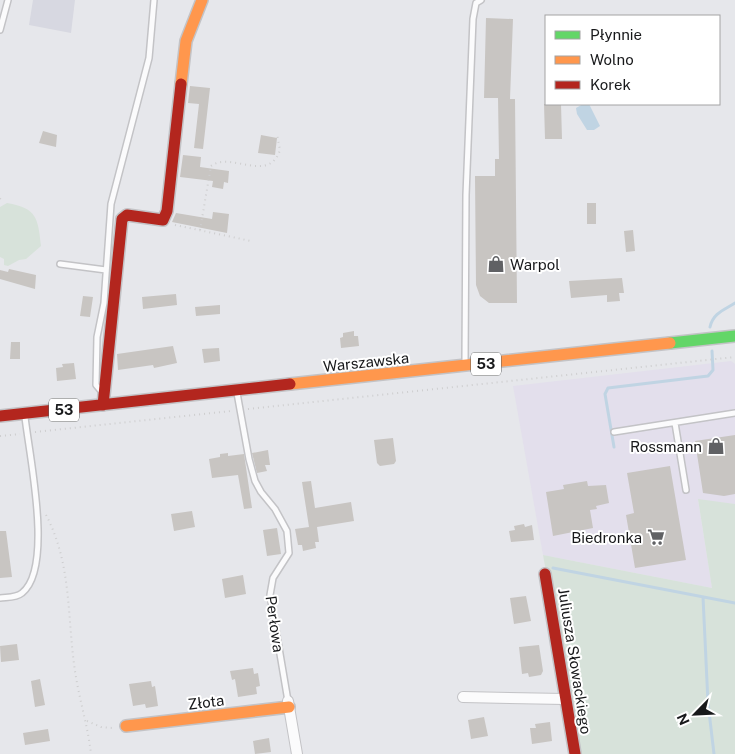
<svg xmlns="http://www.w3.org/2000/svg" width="735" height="754" viewBox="0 0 735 754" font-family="'Public Sans',sans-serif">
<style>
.commercial{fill:#e3dfec}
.built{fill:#d7d8e1}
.green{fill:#d7e2da}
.water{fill:#c0d4e3}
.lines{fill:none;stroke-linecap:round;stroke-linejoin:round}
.stream{stroke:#c0d4e3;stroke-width:3}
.building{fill:#c8c5c2}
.lane-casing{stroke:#c3c3c6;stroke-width:8}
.street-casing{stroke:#c3c3c6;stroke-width:12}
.fast-casing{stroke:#c3c3c6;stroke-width:14}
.slow-casing{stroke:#c3c3c6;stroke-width:14}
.jam-casing{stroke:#c3c3c6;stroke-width:14}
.path{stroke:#cececf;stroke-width:2;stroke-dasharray:1 4;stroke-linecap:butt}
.lane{stroke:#fbfbfc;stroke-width:5}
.street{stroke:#fbfbfc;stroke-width:10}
.fast{stroke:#63d668;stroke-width:11}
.slow{stroke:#ff974d;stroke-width:11}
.jam{stroke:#b3261e;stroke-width:11}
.labels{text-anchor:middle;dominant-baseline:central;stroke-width:4;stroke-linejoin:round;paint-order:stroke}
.shield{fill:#fff;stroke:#5d5e5f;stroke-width:1}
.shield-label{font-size:14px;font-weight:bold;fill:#18191b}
.poi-label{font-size:15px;fill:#18191b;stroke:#fff;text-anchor:end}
.street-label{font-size:15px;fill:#18191b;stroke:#fff}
</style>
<rect width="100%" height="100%" fill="#e6e7eb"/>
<path class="commercial" d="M731 361 735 364V504L698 500 712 588 543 555 513 386Z"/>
<path class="built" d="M33 0H75L71 33 29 25Z"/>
<path class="green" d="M7 203C37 208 38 218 41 246L26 259 19 260 8 266 4 265V259L0 257V207Z
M698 499 735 504V754H579L543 555 712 588Z"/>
<path class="water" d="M583 104H589L600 126 594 130H587L577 114 576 108Z"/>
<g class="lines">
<path class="stream" d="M710 327C713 313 724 310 735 303
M614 447 605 394 608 388 708 376 713 370 712 351
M553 568 735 603
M703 597 708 703 714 754"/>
</g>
<path class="building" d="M486 18 513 19 510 99H515L517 303H489L480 296 476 285 475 176H495V159H499L498 98H484Z
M190 86 210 88 203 149 194 148 199 104 188 103Z
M544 104H561L562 139H545Z
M43 131 57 135 56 147 39 143Z
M261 135 277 138 275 155 258 153Z
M183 155 201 157 200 167 229 171 228 183 224 182 223 189 212 187 213 181 180 177Z
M587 203H596V224H587Z
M213 212 229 214 227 233 172 222 176 213 212 219Z
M633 230 635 251 626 252 624 231Z
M9 269 36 275 35 289 0 279V270L8 272Z
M622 278 624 293H619L620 301 607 302V295L571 298 569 281Z
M176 294 177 305 143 309 142 297Z
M83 296 93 297 90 317 80 316Z
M220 305V314L196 316 195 307Z
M354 331V336H358L359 346 341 348 340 338 343 337V333Z
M11 342H20V359H10Z
M173 346 177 363 154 368 153 365 118 370 117 354Z
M219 348 220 361 204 363 202 349Z
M74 363 76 379 57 381 56 368 63 367 62 364Z
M735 435V494L724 496 703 493 695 441Z
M393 438 396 461 394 464 380 466 377 463 374 440Z
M268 450 270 465H265L267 471 257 473 252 453Z
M228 453V456L244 454 252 508 244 509 238 475 212 478 209 459 220 457V454Z
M670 466 686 560 635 568 626 515 634 513 627 473Z
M311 481 315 508 351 502 354 521 317 527 319 542H315L316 548 303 551 302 545H298L295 529 309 527 302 482Z
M587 481 588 486 606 485 609 503 596 506 597 509 590 510 593 528 553 536 546 492 564 489 563 485Z
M192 511 195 527 174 531 171 514Z
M524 524 525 527 532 525 534 540 511 542 509 531 515 530 514 526Z
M277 528 281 554 267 556 263 530Z
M0 531H6L12 577 0 578Z
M243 575 246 594 225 598 222 579Z
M526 596 531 621 514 624 510 598Z
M17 644 19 660 1 662 0 646Z
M539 645 543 671 541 675 529 677 528 673 522 674 519 647Z
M253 668 254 674 258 673 260 686 256 687 257 694 238 697 235 679 232 680 230 671Z
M40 679 45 705 35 707 31 681Z
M151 681 152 687 155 686 158 706 146 708 145 704 133 706 129 684Z
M484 717 488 736 471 739 468 720Z
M550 722 552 741 532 744 530 728H536L535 724Z
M48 729 50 741 25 745 23 733Z
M269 738 271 752 255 754 253 741Z"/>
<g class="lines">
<g class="lane-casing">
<path id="lane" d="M0 30 8 0
M60 264 106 270
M465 363 466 195 473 19 476 3 481 0
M101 391 96 385 97 337 104 303 111 204 149 58 154 0
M237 393 249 459 255 481 261 492 275 509 287 531 289 553 273 578 270 595 288 701
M675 423 686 490
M614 432 735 413
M0 598C7 597 16 598 22 593 54 568 29 454 25 417"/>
</g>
<g class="street-casing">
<path id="street" d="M463 697 565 699
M288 701 297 754"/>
</g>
<g class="fast-casing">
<path id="fast" d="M670 343 735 336"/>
</g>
<g class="slow-casing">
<path id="slow" d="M181 84 186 41 202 0
M290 384 670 343
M126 726 289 707"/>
</g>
<g class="jam-casing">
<path id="jam" d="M103 405 122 219 127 215 163 220 167 211 181 84
M0 416 290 384
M545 574 575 754"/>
</g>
<path class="path" d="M0 199 2 196
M175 225 251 241
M200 230 211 166C230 151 269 184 280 150L277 134
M248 409 735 357
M35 432 231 411
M0 436 20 434
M46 515C72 564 67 618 75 671 79 699 88 726 91 754
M87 721 101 727 113 728"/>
<use href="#lane" class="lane"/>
<use href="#street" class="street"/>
<use href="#fast" class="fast"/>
<use href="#slow" class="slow"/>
<use href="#jam" class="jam"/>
</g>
<defs>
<g id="shop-bare" transform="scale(1.35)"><path d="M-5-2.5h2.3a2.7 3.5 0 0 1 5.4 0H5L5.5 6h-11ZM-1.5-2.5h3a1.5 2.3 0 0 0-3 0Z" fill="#606164" stroke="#fff" stroke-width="2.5" paint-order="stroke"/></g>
<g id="supermarket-bare" transform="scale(1.35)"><path d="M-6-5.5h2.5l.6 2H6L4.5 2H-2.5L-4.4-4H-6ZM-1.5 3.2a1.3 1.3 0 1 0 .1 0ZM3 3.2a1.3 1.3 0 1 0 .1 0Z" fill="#606164" stroke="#fff" stroke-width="2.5" paint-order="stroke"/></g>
</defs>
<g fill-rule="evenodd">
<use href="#shop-bare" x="496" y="264"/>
<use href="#shop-bare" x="716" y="446"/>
<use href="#supermarket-bare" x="656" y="537"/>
</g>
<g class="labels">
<g class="shield">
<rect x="471" y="352.5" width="30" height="23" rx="4"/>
<rect x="49" y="398.5" width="30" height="23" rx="4"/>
</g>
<g class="shield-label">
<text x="486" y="364">53</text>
<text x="64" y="410">53</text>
</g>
<g class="poi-label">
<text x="510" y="264" text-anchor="start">Warpol</text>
<text x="702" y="446">Rossmann</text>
<text x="642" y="537">Biedronka</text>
</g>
<g class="street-label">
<text transform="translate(366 362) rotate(-6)">Warszawska</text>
<text transform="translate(275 624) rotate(82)">Perłowa</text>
<text transform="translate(575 661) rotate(81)">Juliusza Słowackiego</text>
<text transform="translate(206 702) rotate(-7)">Złota</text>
</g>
</g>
<rect x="545" y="15" width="175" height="90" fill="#ffffff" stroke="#a3a3a4"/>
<rect x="555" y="31" width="25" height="8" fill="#63d668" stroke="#a3a3a4"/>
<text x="590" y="40" font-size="15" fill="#18191b">Płynnie</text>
<rect x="555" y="56" width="25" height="8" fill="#ff974d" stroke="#a3a3a4"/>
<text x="590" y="65" font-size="15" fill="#18191b">Wolno</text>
<rect x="555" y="81" width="25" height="8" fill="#b3261e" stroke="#a3a3a4"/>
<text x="590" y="90" font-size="15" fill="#18191b">Korek</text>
<g transform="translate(695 714) rotate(246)" stroke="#ffffff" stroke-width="4" paint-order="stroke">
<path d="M0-4L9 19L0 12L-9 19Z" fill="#18191b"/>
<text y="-8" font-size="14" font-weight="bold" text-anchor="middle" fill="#18191b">N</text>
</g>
</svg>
